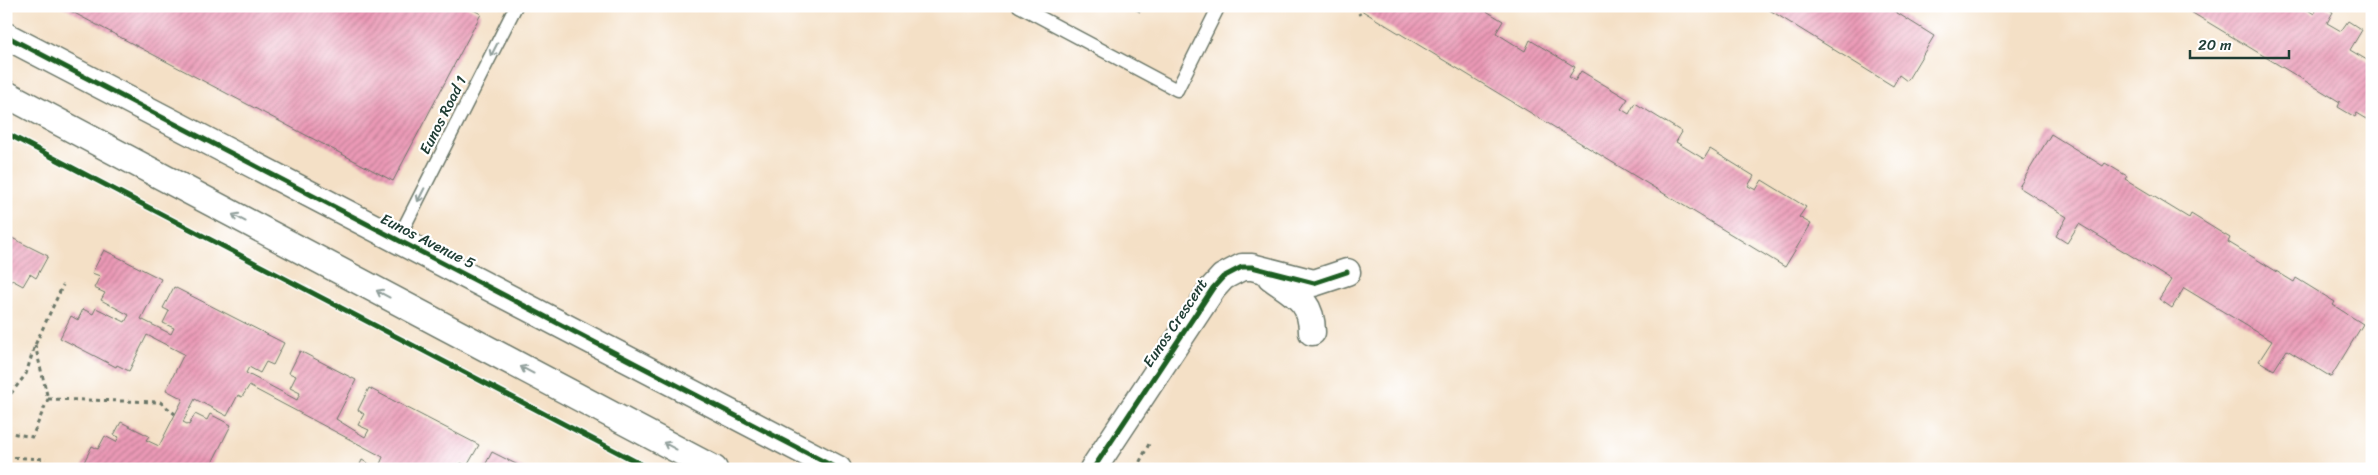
<svg xmlns="http://www.w3.org/2000/svg" width="2378" height="475" viewBox="0 0 2378 475" font-family="Sriracha,sans-serif">
<style>
.building{fill:url(#building-hatch)}
.lines{fill:none;stroke-linecap:round;stroke-linejoin:round}
.service-casing{stroke:#6a7667;stroke-width:15}
.minor-casing{stroke:#6a7667;stroke-width:29}
.path{stroke:#6a7667;stroke-width:3;stroke-dasharray:4 4;stroke-linecap:butt}
.service{stroke:#fff;stroke-width:12}
.minor{stroke:#fff;stroke-width:26}
.cycleway-casing{stroke:#fff;stroke-width:8}
.cycleway{stroke:#1b5e20;stroke-width:5}
.oneway{stroke:#8f9e9a}
.labels{text-anchor:middle;dominant-baseline:central;stroke-width:4.5;stroke-linejoin:round;paint-order:stroke}
.street-label{font-size:15px;fill:#1f3d34;stroke:#fff}
</style>
<defs>
<pattern id="building-hatch" width="6" height="6" patternUnits="userSpaceOnUse" patternTransform="scale(1.25)"><rect width="6" height="6" fill="#eb99b6"/><path d="M-1 1l2-2M0 6l6-6M5 7l2-2" fill="none" stroke="#be7e95"/></pattern>
</defs>
<rect width="100%" height="100%" fill="#fff"/>
<filter id="ink" filterUnits="userSpaceOnUse"><feTurbulence type="fractalNoise" baseFrequency=".02" numOctaves="2"/><feDisplacementMap in="SourceGraphic" scale="10" xChannelSelector="R" yChannelSelector="G"/><feConvolveMatrix kernelMatrix="1 2 1 2 8 2 1 2 1" color-interpolation-filters="sRGB"/></filter>
<filter id="wash" filterUnits="userSpaceOnUse"><feTurbulence type="fractalNoise" baseFrequency=".0096" numOctaves="4" result="noise"/><feDisplacementMap in="SourceGraphic" scale="20" xChannelSelector="R" yChannelSelector="G"/><feGaussianBlur stdDeviation="1.12" result="paint"/><feColorMatrix in="noise" values="0 0 0 0 0 0 0 0 0 0 0 0 0 0 0 0 0 1.4 0 .05"/><feComposite in="paint" operator="in"/></filter>
<g filter="url(#wash)">
<rect width="100%" height="100%" fill="#f4e0c6"/>
<g id="blocks">
<path class="building" d="M61 6H466L481 14 393 181Z
M1129 6H1143L1140 12Z
M1364 6H1478L1503 21 1496 33 1525 51 1530 40 1575 67 1569 77 1575 81 1581 71 1628 99 1621 109 1629 114 1635 103 1682 132 1676 142 1704 159 1710 149 1754 176 1748 186 1756 190 1762 180 1806 207 1799 217 1811 224 1785 267 1361 10Z
M1763 6H1886L1934 36 1907 81 1899 75 1893 86Z
M2181 6H2302L2314 14 2319 6H2324L2333 12 2327 23 2341 31 2348 21 2362 30 2350 50 2372 63V122L2357 113 2355 117 2338 107 2340 102Z
M2051 134 2103 166 2105 163 2127 176 2125 179 2189 218 2191 214 2230 238 2228 242 2294 282 2296 278 2335 302 2333 305 2363 324 2331 377 2287 350 2274 370 2259 361 2272 341 2184 288 2172 308 2159 299 2171 280 2079 224 2067 243 2056 236 2067 217 2019 187Z
M6 235 48 256 36 278 30 274 23 286 12 280 6 287Z
M104 250 161 279 141 319 171 334 174 328 163 323 169 311 163 308 174 287 284 343 273 365 266 362 260 373 249 367 246 373 297 400 300 393 290 388 296 376 289 373 300 351 356 380 336 419 365 437 369 430 358 425 364 414 358 410 369 388 479 445 467 466 461 463 458 469H358L362 460 378 469 383 457 249 386 242 397 238 395 227 416 195 399 183 422 189 425 195 414 207 420 210 414 231 425 209 469H87L82 466 92 446 98 449 105 436 116 442 119 437 114 435 121 422 149 436 146 440 159 446 183 399 166 390 184 354 147 335 129 371 117 365 116 367 60 338 71 316 78 320 83 309 93 314 96 308 125 322 129 315 101 300 105 293 94 288 100 276 92 273Z
M6 304 11 307 6 316Z
M492 452 526 469H483Z"/>
</g>
</g>
<g filter="url(#ink)">
<use href="#blocks" fill-opacity="0" stroke="#6a7667" stroke-width="1"/>
<g class="lines">
<g class="service-casing">
<path id="service" d="M1019 6 1177 90 1219 6
M398 239 516 6"/>
</g>
<g class="minor-casing">
<path id="minor" d="M6 36 838 469
M6 94 714 469
M1271 277C1294 294 1312 300 1312 332
M1093 469 1213 288 1223 277 1242 267H1252L1314 283 1347 272"/>
</g>
<path class="path" d="M1355 6 1360 15
M48 399 160 402 175 414
M6 400 26 374 35 345 63 285
M6 432 32 437 48 399 35 345
M6 457 46 459
M1136 469 1150 442"/>
<use href="#service" class="service"/>
<use href="#minor" class="minor"/>
<g class="cycleway-casing">
<path id="cycleway" d="M6 36 838 469
M6 133 650 469
M1093 469 1213 288 1223 277 1242 267H1252L1314 283 1347 272"/>
</g>
<use href="#cycleway" class="cycleway"/>
</g>
<defs><path id="oneway-shaft" d="M-6 0H5M1.5-3L5.5 0L1.5 3" fill="none" stroke-width="1.6" stroke-linecap="round" stroke-linejoin="round" transform="scale(1.25)"/></defs>
<g class="oneway">
<use href="#oneway-shaft" transform="translate(494 50) rotate(117)"/>
<use href="#oneway-shaft" transform="translate(421 195) rotate(117)"/>
<use href="#oneway-shaft" transform="translate(239 218) rotate(-152)"/>
<use href="#oneway-shaft" transform="translate(383 294) rotate(-152)"/>
<use href="#oneway-shaft" transform="translate(527 370) rotate(-152)"/>
<use href="#oneway-shaft" transform="translate(670 446) rotate(-152)"/>
</g>
</g>
<g class="labels">
<g class="street-label">
<text transform="translate(443 115) rotate(-63)">Eunos Road 1</text>
<text transform="translate(428 241) rotate(27)">Eunos Avenue 5</text>
<text transform="translate(1175 323) rotate(-56)">Eunos Crescent</text>
</g>
</g>
<rect width="2378" height="475" fill="none" stroke="#fff" stroke-width="25"/>
<path d="M2190 50v8h99v-8" fill="none" stroke="#1f3d34" stroke-width="2.5"/>
<text x="2198" y="50" font-size="15" fill="#1f3d34" stroke="#ffffff" stroke-width="4" paint-order="stroke">20 m</text>
</svg>
